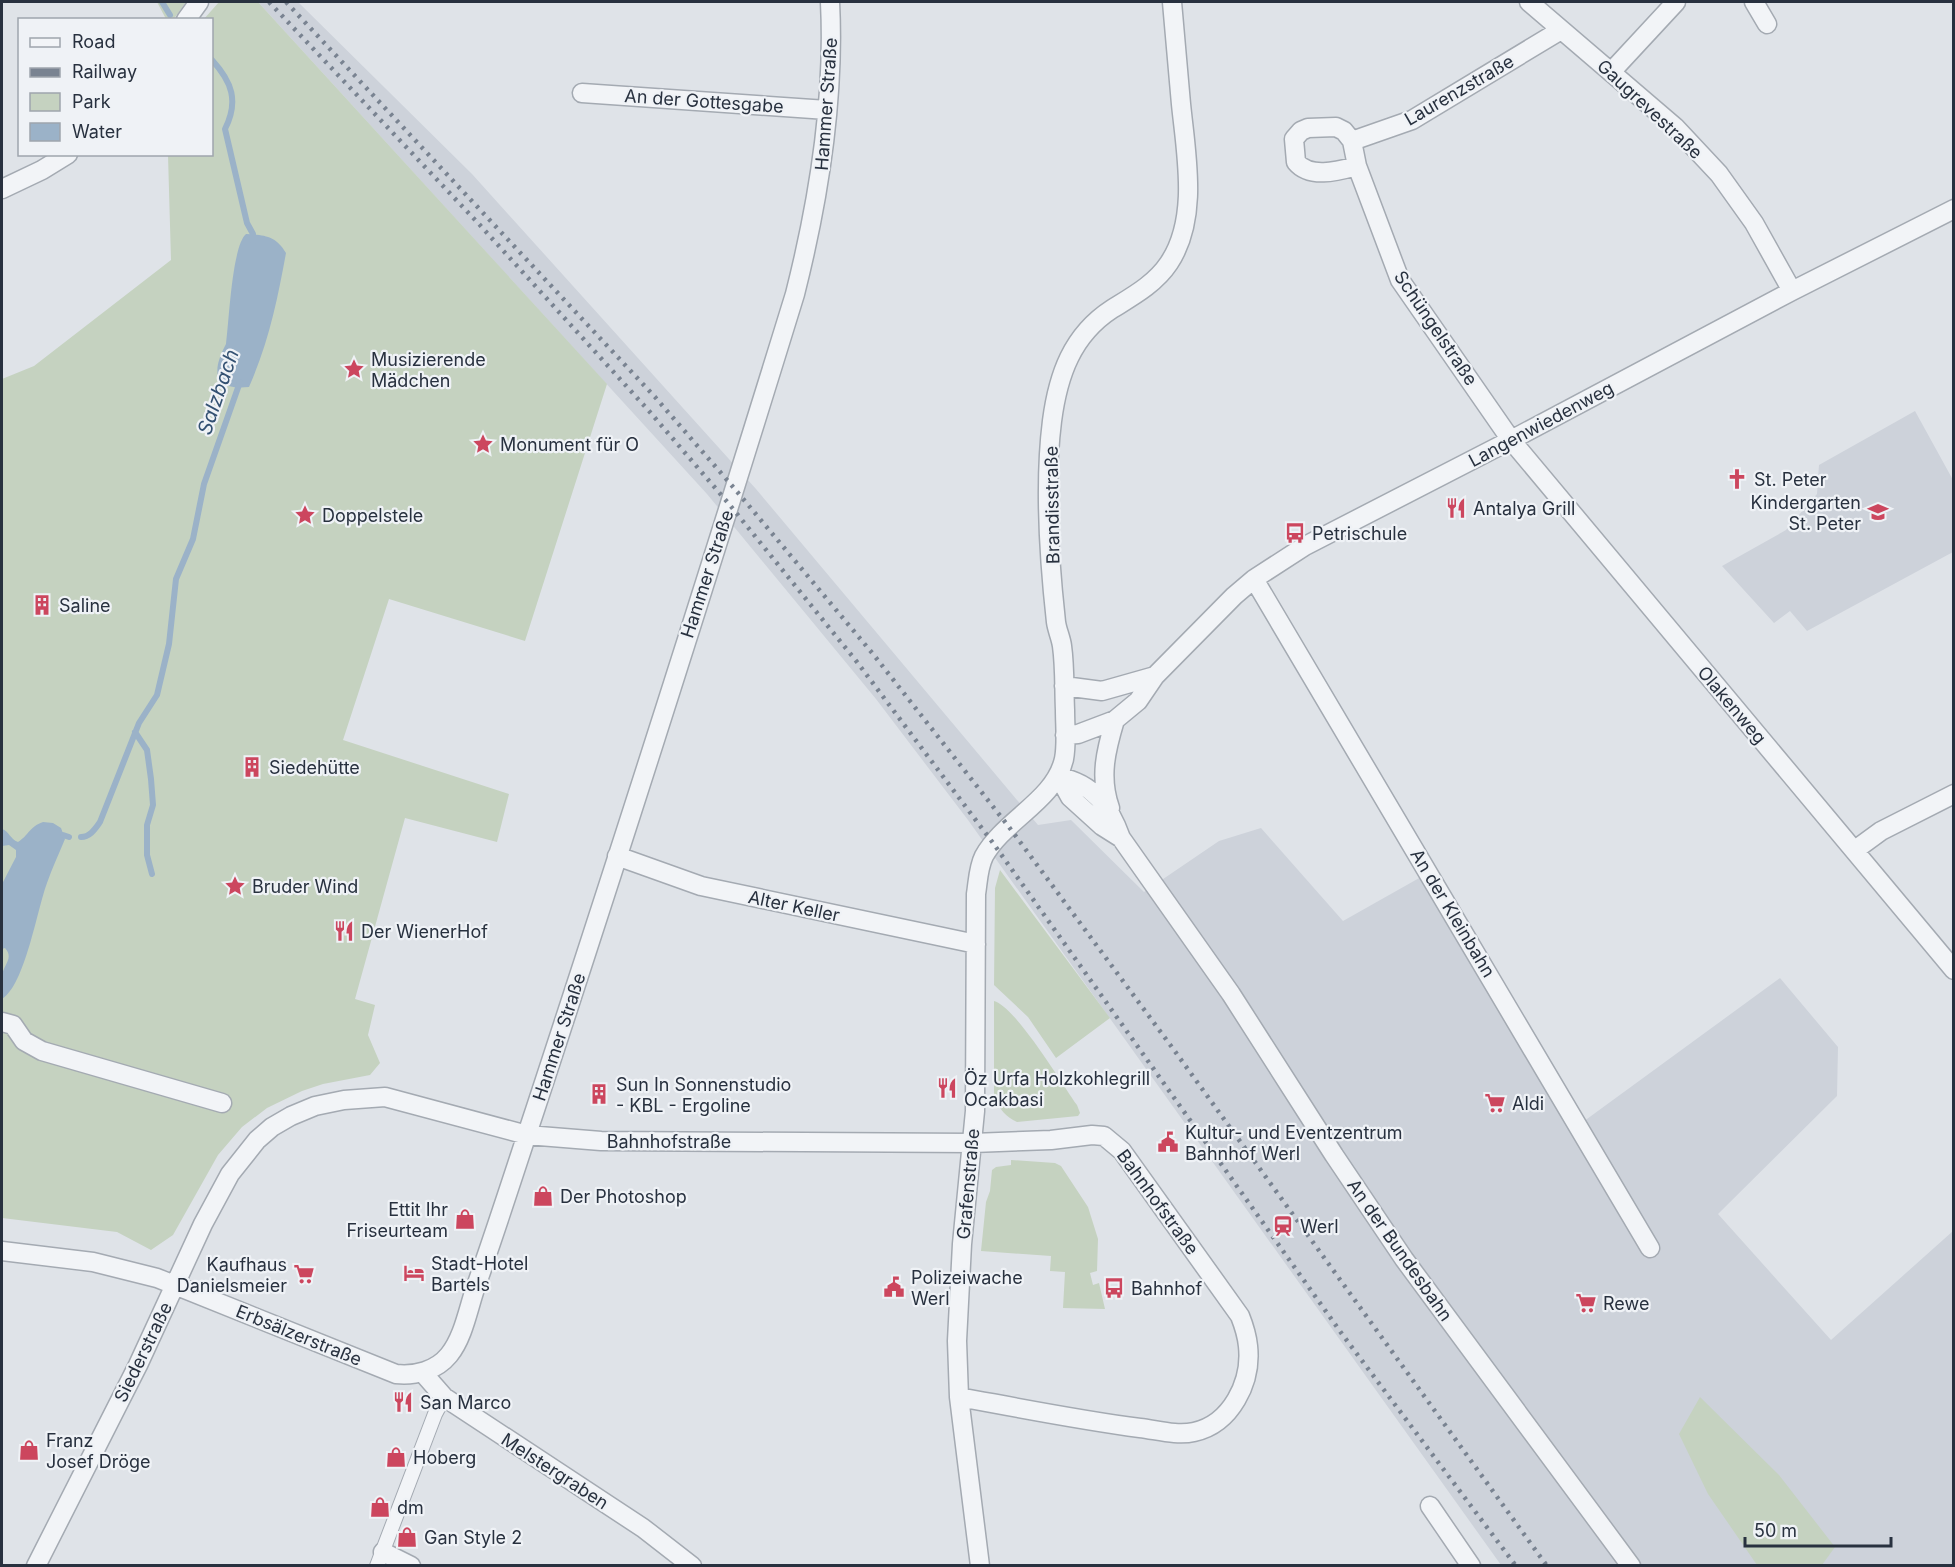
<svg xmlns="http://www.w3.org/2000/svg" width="1955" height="1567" viewBox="0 0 1955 1567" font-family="Inter,sans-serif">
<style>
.built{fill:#cdd2da}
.green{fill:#c5d2c0}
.water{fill:#9bb2c8}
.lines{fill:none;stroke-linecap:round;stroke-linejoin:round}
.stream{stroke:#9bb2c8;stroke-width:6}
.pedestrian-casing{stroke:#a4aab2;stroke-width:16}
.minor-casing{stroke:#a4aab2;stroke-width:21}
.pedestrian{stroke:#f2f4f7;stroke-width:14}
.minor{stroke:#f2f4f7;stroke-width:18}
.rail{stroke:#798391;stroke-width:4.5;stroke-dasharray:3 6;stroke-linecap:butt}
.labels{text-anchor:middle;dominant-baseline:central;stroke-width:4.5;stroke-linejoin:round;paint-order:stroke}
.street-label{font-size:18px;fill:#28313f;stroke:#eff2f6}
.poi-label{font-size:18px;fill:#28313f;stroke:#eff2f6;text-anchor:start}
.water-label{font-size:20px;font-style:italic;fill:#335172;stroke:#eff2f6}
</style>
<rect width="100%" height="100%" fill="#dfe3e8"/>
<path class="built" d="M258 2H298L472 174 756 489 1038 825 1071 820 1144 892 1219 841 1261 828 1343 921 1421 877 1576 1127 1780 978 1838 1047 1837 1096 1718 1214 1831 1340 1953 1231V1565H1501L968 820 876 699 707 494Z
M1915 411 1953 480V552L1807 631 1790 611 1774 623 1722 566 1786 530 1817 494 1819 465Z"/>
<path class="green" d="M157 2H186L173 20 166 19Z
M219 2H258L607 384 525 641 389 599 343 740 509 794 497 842 405 818 355 999 375 1005 368 1035 380 1063 370 1075 323 1084 302 1091 267 1108 242 1127 218 1155 173 1235 151 1250 117 1232 2 1218V379L34 366 171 260 168 155 212 154V20L204 19Z
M1000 870 1110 1018 1056 1058 1028 1017 994 985 995 888Z
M994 1001C1016 1007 1062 1084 1077 1105L1080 1113 1078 1116 1017 1122C1006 1117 1000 1109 994 1099Z
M1011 1160 1055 1163 1061 1166 1088 1207 1098 1239 1097 1271 1090 1273 1093 1285 1099 1283 1105 1309 1063 1308 1065 1272 1050 1271 1051 1256 981 1251 986 1202 990 1191 992 1170 996 1167 1011 1165Z
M1700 1397 1779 1475 1835 1547 1822 1565H1757L1708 1494 1679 1434Z"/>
<path class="water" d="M246 234C265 235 276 236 286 253 277 302 269 341 249 387 212 391 212 370 226 344 229 322 232 246 246 234Z
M43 822 53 823 61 828 65 839C59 854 52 868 47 883 37 910 25 985 2 999 1 992 0 982 2 975 4 964 14 958 5 948L2 949V884L16 857V850L9 845 2 846V829C9 831 10 839 18 842 29 835 29 827 43 822Z"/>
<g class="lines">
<path class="stream" d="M162 2 170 15
M212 60C232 82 239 101 225 129L247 223 253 234V242
M135 732 147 750 151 779 153 805 147 825V855L152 874
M63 835 69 837
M81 837C90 837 95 829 100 822L139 723 157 695 169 644 176 579 193 539 204 484 240 382"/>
<g class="pedestrian-casing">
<path id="pedestrian" d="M377 1566 435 1414 444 1397"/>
</g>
<g class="minor-casing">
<path id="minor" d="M1529 2 1675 127 1719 174 1754 223 1792 291
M1754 2 1767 24
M186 20 199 2
M1612 71 1676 2
M582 93 827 110
M1352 141 1412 120 1561 30
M1357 166C1338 171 1310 179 1296 162L1294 139 1301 131 1308 128 1336 127 1344 131 1352 141 1357 166 1400 280 1511 440 1954 970
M2 189 42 170 68 154
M1254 579 1650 1248
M1064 686 1102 691 1155 676
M1065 735 1078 734 1115 720 1138 701 1155 676 1234 596 1254 579 1305 546 1511 440 1792 291 1954 209
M1059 777C1093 783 1110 807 1121 838L1231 994 1334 1155 1404 1259 1631 1566
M1059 777 1070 797 1102 826 1121 838
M1110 808C1099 777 1106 750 1115 720
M1855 850 1881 831 1954 794
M617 856 701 886 976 944
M2 1022 13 1025 24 1041 42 1051 222 1103
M2 1251 93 1262 157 1278 396 1374C415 1376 436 1371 449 1355 463 1338 468 1310 475 1289 496 1230 515 1170 535 1110 624 839 711 567 795 294 819 199 835 100 830 2
M423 1373 444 1397 643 1528 692 1566
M1430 1506 1471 1566
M383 1552 411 1566
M36 1566 138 1365 203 1224 230 1174 257 1140 272 1127 291 1116 315 1106 344 1100 385 1097 527 1135 601 1141 973 1143 1051 1140 1092 1135 1104 1136 1122 1151 1240 1316C1244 1326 1247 1336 1248 1346 1252 1382 1231 1424 1194 1432 1177 1436 1157 1430 1140 1428 1079 1420 1019 1408 959 1397
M980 1566 959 1397 957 1341 962 1244 975 1111 976 894C978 882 978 868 984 856 1004 820 1055 800 1064 759 1067 744 1065 726 1065 710 1064 689 1065 667 1062 646 1061 638 1057 630 1056 622 1049 559 1044 484 1052 421 1058 375 1072 335 1112 309 1133 296 1155 284 1169 263 1199 218 1186 154 1181 104 1178 70 1175 36 1172 2"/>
</g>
<use href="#pedestrian" class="pedestrian"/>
<use href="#minor" class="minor"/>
<path class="rail" d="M269 2 478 223 649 411 729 504 857 662 993 843 1342 1334 1516 1566
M286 2 655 397 734 488 873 654 1009 827 1174 1050 1547 1566"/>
</g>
<defs>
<g id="sight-bare" transform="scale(1.62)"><path d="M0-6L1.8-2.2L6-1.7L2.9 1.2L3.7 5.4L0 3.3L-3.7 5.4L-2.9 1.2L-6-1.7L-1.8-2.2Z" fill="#cc465e" stroke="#eff2f6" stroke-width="2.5" paint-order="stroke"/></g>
<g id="church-bare" transform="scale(1.62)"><path d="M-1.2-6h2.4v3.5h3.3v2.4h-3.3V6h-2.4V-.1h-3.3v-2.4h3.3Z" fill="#cc465e" stroke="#eff2f6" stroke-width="2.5" paint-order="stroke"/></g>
<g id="restaurant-bare" transform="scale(1.62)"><path d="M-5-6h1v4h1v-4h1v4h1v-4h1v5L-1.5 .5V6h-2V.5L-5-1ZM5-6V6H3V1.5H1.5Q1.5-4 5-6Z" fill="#cc465e" stroke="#eff2f6" stroke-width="2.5" paint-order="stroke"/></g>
<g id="school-bare" transform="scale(1.62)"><path d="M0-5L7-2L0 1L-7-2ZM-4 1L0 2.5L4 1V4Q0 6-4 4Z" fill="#cc465e" stroke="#eff2f6" stroke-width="2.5" paint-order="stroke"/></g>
<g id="bus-bare" transform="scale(1.62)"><path d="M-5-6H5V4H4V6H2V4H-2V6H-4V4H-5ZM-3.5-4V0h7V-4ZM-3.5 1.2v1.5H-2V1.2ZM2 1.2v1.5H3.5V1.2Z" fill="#cc465e" stroke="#eff2f6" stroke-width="2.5" paint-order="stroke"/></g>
<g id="building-bare" transform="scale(1.62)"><path d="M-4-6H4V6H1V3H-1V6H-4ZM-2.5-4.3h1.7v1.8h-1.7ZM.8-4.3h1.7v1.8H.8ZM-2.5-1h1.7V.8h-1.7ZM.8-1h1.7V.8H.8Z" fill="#cc465e" stroke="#eff2f6" stroke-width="2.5" paint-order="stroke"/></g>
<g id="supermarket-bare" transform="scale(1.62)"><path d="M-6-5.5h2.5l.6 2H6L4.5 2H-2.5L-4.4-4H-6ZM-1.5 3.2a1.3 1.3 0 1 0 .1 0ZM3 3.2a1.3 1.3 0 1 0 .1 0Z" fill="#cc465e" stroke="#eff2f6" stroke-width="2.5" paint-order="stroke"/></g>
<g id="civic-bare" transform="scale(1.62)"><path d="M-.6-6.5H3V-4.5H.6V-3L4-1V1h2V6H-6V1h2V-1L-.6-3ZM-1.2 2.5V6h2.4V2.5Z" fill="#cc465e" stroke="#eff2f6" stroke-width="2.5" paint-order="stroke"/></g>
<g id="shop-bare" transform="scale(1.62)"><path d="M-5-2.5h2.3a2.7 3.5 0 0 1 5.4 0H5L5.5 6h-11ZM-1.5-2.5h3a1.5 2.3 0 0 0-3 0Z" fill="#cc465e" stroke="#eff2f6" stroke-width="2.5" paint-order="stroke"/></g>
<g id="station-bare" transform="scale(1.62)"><path d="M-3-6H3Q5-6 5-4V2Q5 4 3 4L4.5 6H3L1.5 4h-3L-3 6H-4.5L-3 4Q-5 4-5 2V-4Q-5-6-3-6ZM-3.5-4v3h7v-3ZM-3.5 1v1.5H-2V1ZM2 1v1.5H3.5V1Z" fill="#cc465e" stroke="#eff2f6" stroke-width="2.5" paint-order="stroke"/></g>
<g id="hotel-bare" transform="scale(1.62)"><path d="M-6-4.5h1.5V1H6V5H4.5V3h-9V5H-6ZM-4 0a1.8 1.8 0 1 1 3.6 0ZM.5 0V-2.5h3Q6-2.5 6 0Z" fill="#cc465e" stroke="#eff2f6" stroke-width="2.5" paint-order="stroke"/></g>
</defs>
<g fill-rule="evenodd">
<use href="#sight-bare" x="354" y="369"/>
<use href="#sight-bare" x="483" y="444"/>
<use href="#church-bare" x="1737" y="479"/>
<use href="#restaurant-bare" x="1456" y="508"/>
<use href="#school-bare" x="1878" y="512"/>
<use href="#sight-bare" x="305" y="515"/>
<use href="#bus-bare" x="1295" y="533"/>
<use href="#building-bare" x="42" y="605"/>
<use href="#building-bare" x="252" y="767"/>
<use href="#sight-bare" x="235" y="886"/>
<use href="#restaurant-bare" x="344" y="931"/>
<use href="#restaurant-bare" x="947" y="1088"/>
<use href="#building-bare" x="599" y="1094"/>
<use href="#supermarket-bare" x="1495" y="1103"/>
<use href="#civic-bare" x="1168" y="1142"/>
<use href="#shop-bare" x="543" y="1196"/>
<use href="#shop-bare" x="465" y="1219"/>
<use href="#station-bare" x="1283" y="1226"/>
<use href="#hotel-bare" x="414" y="1273"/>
<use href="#supermarket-bare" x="304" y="1274"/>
<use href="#civic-bare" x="894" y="1287"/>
<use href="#bus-bare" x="1114" y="1288"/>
<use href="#supermarket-bare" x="1586" y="1303"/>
<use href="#restaurant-bare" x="403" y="1402"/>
<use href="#shop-bare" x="29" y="1450"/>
<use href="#shop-bare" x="396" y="1457"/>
<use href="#shop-bare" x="380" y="1507"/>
<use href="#shop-bare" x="407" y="1537"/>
</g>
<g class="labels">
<g class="street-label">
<text transform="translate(1459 90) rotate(-30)">Laurenzstraße</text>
<text transform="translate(704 101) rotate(4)">An der Gottesgabe</text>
<text transform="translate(826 104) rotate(-86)">Hammer Straße</text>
<text transform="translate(1650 109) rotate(43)">Gaugrevestraße</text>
<text transform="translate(1436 328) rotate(56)">Schüngelstraße</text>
<text transform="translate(1541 424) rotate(-28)">Langenwiedenweg</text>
<text transform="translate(1052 505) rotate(-91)">Brandisstraße</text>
<text transform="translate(707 574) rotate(-72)">Hammer Straße</text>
<text transform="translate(1732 705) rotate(50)">Olakenweg</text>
<text transform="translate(794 906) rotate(12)">Alter Keller</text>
<text transform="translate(1453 913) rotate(59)">An der Kleinbahn</text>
<text transform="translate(559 1037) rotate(-72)">Hammer Straße</text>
<text x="669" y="1141">Bahnhofstraße</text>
<text transform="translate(968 1184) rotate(-85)">Grafenstraße</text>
<text transform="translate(1158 1202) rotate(54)">Bahnhofstraße</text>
<text transform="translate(1400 1250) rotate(55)">An der Bundesbahn</text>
<text transform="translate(299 1335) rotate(22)">Erbsälzerstraße</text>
<text transform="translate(143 1352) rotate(-64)">Siederstraße</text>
<text transform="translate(555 1471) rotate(33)">Melstergraben</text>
</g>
<g class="poi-label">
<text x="371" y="359">Musizierende<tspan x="371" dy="21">Mädchen</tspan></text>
<text x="500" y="444">Monument für O</text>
<text x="1754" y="479">St. Peter</text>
<text x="1861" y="502" text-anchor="end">Kindergarten<tspan x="1861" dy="21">St. Peter</tspan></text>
<text x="1473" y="508">Antalya Grill</text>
<text x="322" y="515">Doppelstele</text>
<text x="1312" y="533">Petrischule</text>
<text x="59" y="605">Saline</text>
<text x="269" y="767">Siedehütte</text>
<text x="252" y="886">Bruder Wind</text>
<text x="361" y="931">Der WienerHof</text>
<text x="964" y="1078">Öz Urfa Holzkohlegrill<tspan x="964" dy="21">Ocakbasi</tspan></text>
<text x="616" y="1084">Sun In Sonnenstudio<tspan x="616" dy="21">- KBL - Ergoline</tspan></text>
<text x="1512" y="1103">Aldi</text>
<text x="1185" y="1132">Kultur- und Eventzentrum<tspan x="1185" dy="21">Bahnhof Werl</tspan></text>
<text x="560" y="1196">Der Photoshop</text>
<text x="448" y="1209" text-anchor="end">Ettit Ihr<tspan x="448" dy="21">Friseurteam</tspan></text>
<text x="1300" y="1226">Werl</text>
<text x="431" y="1263">Stadt-Hotel<tspan x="431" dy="21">Bartels</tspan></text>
<text x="287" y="1264" text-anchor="end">Kaufhaus<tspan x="287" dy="21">Danielsmeier</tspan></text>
<text x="911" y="1277">Polizeiwache<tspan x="911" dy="21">Werl</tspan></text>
<text x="1131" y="1288">Bahnhof</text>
<text x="1603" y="1303">Rewe</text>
<text x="420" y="1402">San Marco</text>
<text x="46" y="1440">Franz<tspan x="46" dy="21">Josef Dröge</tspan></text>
<text x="413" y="1457">Hoberg</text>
<text x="397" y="1507">dm</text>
<text x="424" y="1537">Gan Style 2</text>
</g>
<g class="water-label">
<text transform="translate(218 392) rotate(-71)">Salzbach</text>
</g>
</g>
<rect width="1955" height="1567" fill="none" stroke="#28313f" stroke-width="6"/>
<rect x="18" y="18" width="195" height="138" fill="#eff2f6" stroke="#9fa5ad" stroke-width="1.5"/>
<rect x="30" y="38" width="30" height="9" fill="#f2f4f7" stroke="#9fa5ad" stroke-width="1.5"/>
<text x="72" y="48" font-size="18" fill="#28313f">Road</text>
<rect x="30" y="68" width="30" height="9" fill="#798391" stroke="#9fa5ad" stroke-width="1.5"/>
<text x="72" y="78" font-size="18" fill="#28313f">Railway</text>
<rect x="30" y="93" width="30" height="18" fill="#c5d2c0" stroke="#9fa5ad" stroke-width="1.5"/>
<text x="72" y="108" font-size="18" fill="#28313f">Park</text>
<rect x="30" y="123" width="30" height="18" fill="#9bb2c8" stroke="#9fa5ad" stroke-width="1.5"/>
<text x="72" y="138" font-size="18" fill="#28313f">Water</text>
<path d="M1745 1537v9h146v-9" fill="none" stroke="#28313f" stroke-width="3"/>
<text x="1754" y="1537" font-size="18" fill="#28313f" stroke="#eff2f6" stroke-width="4.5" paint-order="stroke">50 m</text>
</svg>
